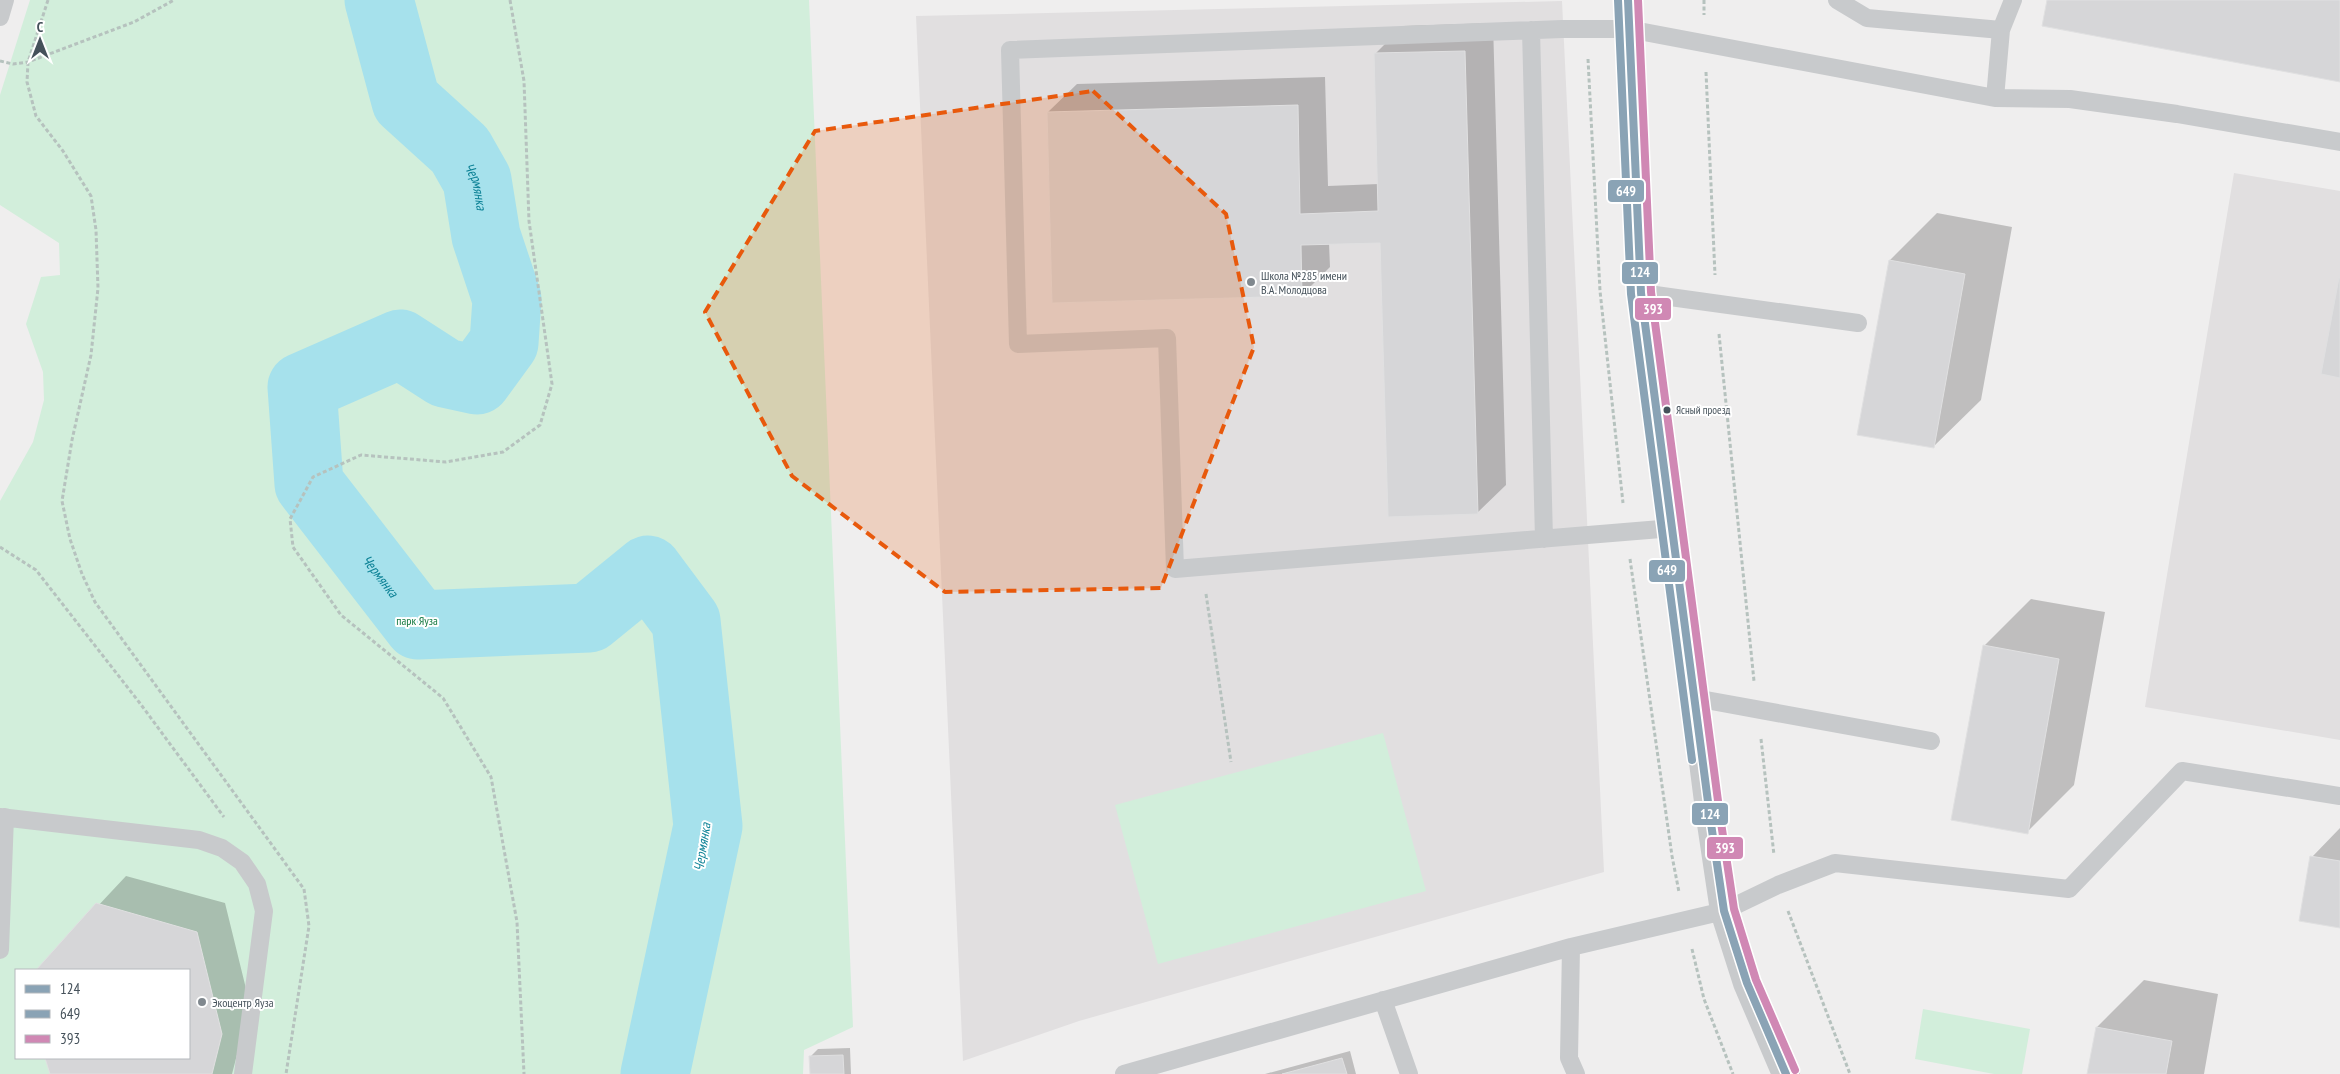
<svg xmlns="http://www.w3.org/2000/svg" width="2340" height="1074" viewBox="0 0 2340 1074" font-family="'PT Sans Narrow',sans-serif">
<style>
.education{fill:#e1dfe0}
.green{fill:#d2eedb;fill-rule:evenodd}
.shadow{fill:#0003}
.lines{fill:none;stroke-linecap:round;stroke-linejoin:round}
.river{stroke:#a6e1ec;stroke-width:69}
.building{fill:#d6d6d8;stroke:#e0e0e1}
.path{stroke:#b6c2be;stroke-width:3;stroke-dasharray:4 2.5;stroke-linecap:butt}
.service{stroke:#c8cacc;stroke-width:18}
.tertiary{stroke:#c8cacc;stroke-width:28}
.bus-1-casing{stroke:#fff;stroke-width:11}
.bus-2-casing{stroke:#fff;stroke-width:11}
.bus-3-casing{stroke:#fff;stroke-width:11}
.bus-1{stroke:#8aa3b5;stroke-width:8}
.bus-2{stroke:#8aa3b5;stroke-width:8}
.bus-3{stroke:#d088b4;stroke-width:8}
.marked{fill:#e8590c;fill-opacity:0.2;stroke:#e8590c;stroke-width:4;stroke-dasharray:10 6;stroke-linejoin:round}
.poi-dot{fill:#80888e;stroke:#fff;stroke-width:2}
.bus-dot{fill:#45515a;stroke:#fff;stroke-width:2}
.labels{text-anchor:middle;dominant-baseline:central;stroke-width:4;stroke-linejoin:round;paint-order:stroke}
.bus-label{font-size:11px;fill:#45515a;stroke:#fff;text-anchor:start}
.poi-label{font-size:12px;fill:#45515a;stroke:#fff;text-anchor:start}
.park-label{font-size:12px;fill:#177a43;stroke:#fff}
.water-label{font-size:14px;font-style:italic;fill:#0d8296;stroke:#fff}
.line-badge{stroke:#fff;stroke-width:2}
.badge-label{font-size:14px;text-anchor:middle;font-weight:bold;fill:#fff}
</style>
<rect width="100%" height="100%" fill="#efeeee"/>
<path class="education" d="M1562 1 1604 872 1079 1021 963 1061 916 16Z
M2234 173 2340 191V740L2145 707Z"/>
<path class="green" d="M30 0H809L853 1027 804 1050 803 1074H0V501L33 442 44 400 43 372 26 324 41 277 60 275 59 243 0 205V95ZM16 970H189V1058H16Z
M1383 733 1426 891 1158 964 1115 805Z
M1923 1009 2030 1029 2022 1074H1994L1915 1059Z"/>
<path class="shadow" d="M1493 23 1506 485 1477 513 1381 241 1329 243 1330 267 1302 295 1048 112 1077 84 1325 77 1328 186 1379 184 1375 54 1403 26Z
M1937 213 2012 227 1981 400 1933 447 1890 260Z
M2031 599 2105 612 2074 785 2027 832 1984 646Z
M2340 828V926L2312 857Z
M126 876 225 903 250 1005 232 1074H51L46 1058H189V970H38Z
M2144 980 2218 994 2204 1074H2089L2097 1027Z
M850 1048 851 1074H811L810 1057 818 1049Z
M1350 1051 1356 1074H1265Z"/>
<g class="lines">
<path class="river" id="s1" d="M379 0 406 101 460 150 477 180 486 236 507 299 504 343 477 380 445 373 400 344 302 387 309 484 418 625 589 618 648 570 686 621 708 826 655 1074"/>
</g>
<path class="building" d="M2047 0H2340V82L2042 26Z
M1465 51 1478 514 1388 517 1380 243 1301 245 1302 296 1052 303 1047 112 1298 105 1300 214 1378 211 1374 53Z
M1889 260 1965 274 1934 448 1857 435Z
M2339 278H2340V378L2321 374Z
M1983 645 2059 659 2028 834 1951 820Z
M2310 856 2340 861V928L2299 921Z
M96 903 197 932 222 1034 212 1074H50L45 1058H189V970H36Z
M2096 1027 2172 1041 2166 1074H2087Z
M843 1055 844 1074H810L809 1056Z
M1342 1058 1347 1074H1282Z"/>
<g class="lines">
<path class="path" d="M48 0 28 62 27 82 36 116 63 151 91 196 96 230 98 288 91 355 72 440 62 501 70 539 82 574 95 602 304 889 309 926 286 1074
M510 0 524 81 529 221 552 384 540 425 503 452 446 462 361 455 313 477 290 519 293 547 341 615 443 698 491 777 517 922 524 1074
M1704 0V15
M1588 59 1600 291 1623 503
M0 61 13 64 28 62 134 22 174 0
M1706 72 1715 275
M1719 334 1754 681
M0 547 36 570 139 702 224 817
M1630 559 1672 856 1679 892
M1206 594 1231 762
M1761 739 1774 855
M1788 911 1850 1074
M1692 949 1704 999 1733 1074"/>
<path class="service" d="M1837 0 1867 18 2001 30 1995 98
M0 17 5 0
M1531 30 1544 539
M2001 30 2013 0
M1641 293 1858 323
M1673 528 1175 569 1167 338 1018 344 1010 50 1562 29H1628L1995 98 2070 99 2177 114 2340 142
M1695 698 1931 741
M0 817 199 840 222 848 242 862 257 884 264 911 243 1074
M1571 947 1569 1058 1576 1074
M0 950 5 817
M1383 1000 1409 1074
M1124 1074 1571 947 1724 911 1778 885 1835 863 2069 889 2182 771 2340 796"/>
<path class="tertiary" d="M1628 0 1641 293 1673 528 1710 817 1724 911 1747 983 1786 1074"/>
<g class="bus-1-casing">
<path id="bus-1" d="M1628 0 1641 293 1710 817 1724 911 1747 983 1786 1074"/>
</g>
<g class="bus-2-casing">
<path id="bus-2" d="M1618 0 1631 294 1692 760"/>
</g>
<g class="bus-3-casing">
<path id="bus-3" d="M1638 0 1651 292 1720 816 1734 909 1756 980 1795 1070"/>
</g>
<use href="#bus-1" class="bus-1"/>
<use href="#bus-2" class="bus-2"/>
<use href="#bus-3" class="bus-3"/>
</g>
<path class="marked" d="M1093 91 1226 214 1254 347 1161 588 945 592 792 476 705 312 815 131Z"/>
<g class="poi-dot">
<circle cx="1251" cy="282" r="5"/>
<circle cx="202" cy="1002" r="5"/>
</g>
<circle class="bus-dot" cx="1667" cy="410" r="4.5"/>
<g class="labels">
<g class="bus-label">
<text x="1676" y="410">Ясный проезд</text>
</g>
<g class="poi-label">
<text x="1261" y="275">Школа №285 имени<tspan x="1261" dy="14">В.А. Молодцова</tspan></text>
<text x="212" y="1002">Экоцентр Яуза</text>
</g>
<g class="park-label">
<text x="417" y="620">парк Яуза</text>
</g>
<g class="water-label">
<text stroke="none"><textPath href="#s1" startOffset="218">Чермянка</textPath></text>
<text stroke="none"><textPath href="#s1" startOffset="832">Чермянка</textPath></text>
<text transform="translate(702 847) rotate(-81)">Чермянка</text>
</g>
</g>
<g class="line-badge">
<rect x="1607" y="179" width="38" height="24" rx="5" fill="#8aa3b5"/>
<rect x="1621" y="261" width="38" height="24" rx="5" fill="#8aa3b5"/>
<rect x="1634" y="297" width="38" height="24" rx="5" fill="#d088b4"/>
<rect x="1648" y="559" width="38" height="24" rx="5" fill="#8aa3b5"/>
<rect x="1691" y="802" width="38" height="24" rx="5" fill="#8aa3b5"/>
<rect x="1706" y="836" width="38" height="24" rx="5" fill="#d088b4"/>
</g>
<g class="badge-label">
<text x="1626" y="196">649</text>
<text x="1640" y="277">124</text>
<text x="1653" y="314">393</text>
<text x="1667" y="575">649</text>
<text x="1710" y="819">124</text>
<text x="1725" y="853">393</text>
</g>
<rect x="15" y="969" width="175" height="90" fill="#ffffff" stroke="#b5b9bd"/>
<rect x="25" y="985" width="25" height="8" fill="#8aa3b5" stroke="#b5b9bd"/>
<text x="60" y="994" font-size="15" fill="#45515a">124</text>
<rect x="25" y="1010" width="25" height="8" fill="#8aa3b5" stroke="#b5b9bd"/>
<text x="60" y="1019" font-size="15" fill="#45515a">649</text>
<rect x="25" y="1035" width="25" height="8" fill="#d088b4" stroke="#b5b9bd"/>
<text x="60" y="1044" font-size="15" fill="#45515a">393</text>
<g transform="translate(40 40)" stroke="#ffffff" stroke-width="4" paint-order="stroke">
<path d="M0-4L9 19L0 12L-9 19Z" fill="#45515a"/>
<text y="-8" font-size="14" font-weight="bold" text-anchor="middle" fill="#45515a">С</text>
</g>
</svg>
